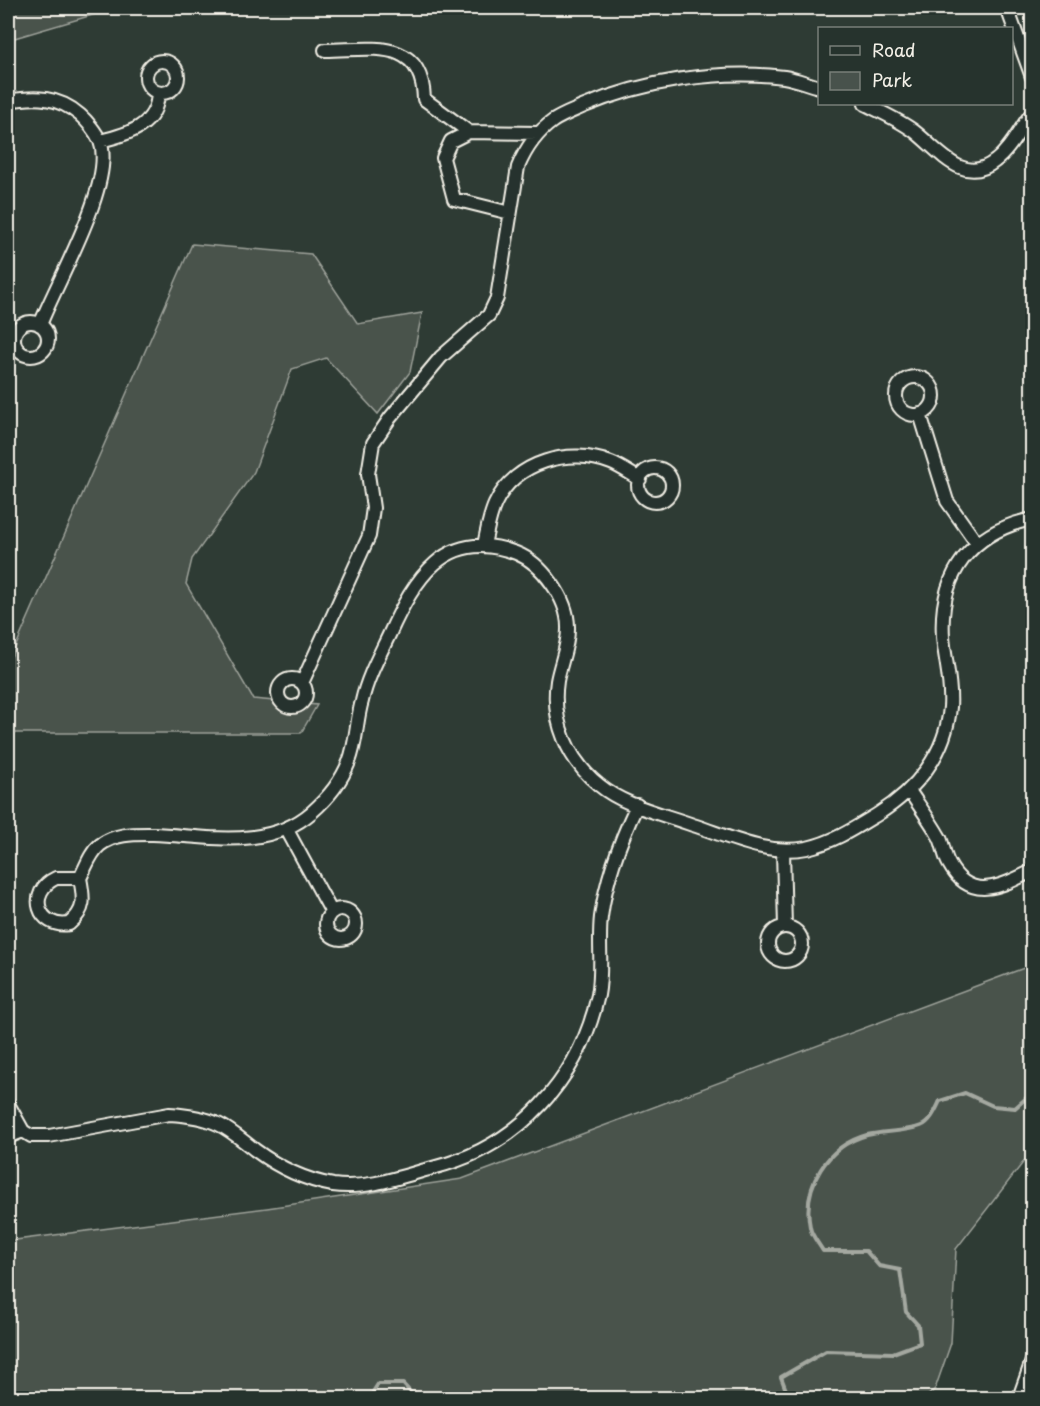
<svg xmlns="http://www.w3.org/2000/svg" width="1040" height="1406" viewBox="0 0 1040 1406" font-family="'Playpen Sans',sans-serif">
<style>
.green{fill:#48524c;stroke:#9ea29a;stroke-width:1.5}
.lines{fill:none;stroke-linecap:round;stroke-linejoin:round}
.stream{stroke:#a4a8a0;stroke-width:4}
.minor-casing{stroke:#f4f1e8;stroke-width:16}
.minor{stroke:#26332d;stroke-width:12}
</style>
<rect width="100%" height="100%" fill="#2e3b34"/>
<filter id="ink" filterUnits="userSpaceOnUse"><feTurbulence type="fractalNoise" baseFrequency=".0167" numOctaves="2"/><feDisplacementMap in="SourceGraphic" scale="12" xChannelSelector="R" yChannelSelector="G"/><feConvolveMatrix kernelMatrix="1 2 1 2 8 2 1 2 1" color-interpolation-filters="sRGB"/></filter>
<g filter="url(#ink)">
<path class="green" d="M8 8H116L8 40Z
M192 244 311 254 358 324 422 313 410 372 378 414 326 358 292 369 254 472 192 559 186 584 253 699 317 705 301 733H8V664Z
M1032 965V1151L956 1249 951 1343 935 1389 925 1398H8V1241L267 1208 462 1179Z"/>
<g class="lines">
<path class="stream" d="M369 1398 378 1384H403L416 1398
M474 1398 478 1396 506 1398
M789 1398 781 1377 826 1351 893 1353 920 1343 918 1325 906 1312 900 1270 879 1266 866 1251H823C819 1244 811 1235 810 1227 802 1186 827 1146 867 1135 884 1131 905 1132 921 1126 931 1122 936 1109 940 1101L965 1093 993 1106 1015 1108 1032 1093"/>
<g class="minor-casing">
<path id="minor" d="M1007 8 1032 77
M325 50C370 50 422 36 424 99L469 132
M146 77a16 16 0 1 1 32 0a16 16 0 1 1-32 0Z
M8 101C35 96 58 96 80 115 87 121 96 132 100 141 116 181 56 283 40 325
M865 104C881 112 899 120 914 131 938 149 963 187 995 161 1011 149 1020 128 1032 113
M100 141C129 134 157 126 158 93
M510 213 454 199 443 158 451 141 469 132 538 133
M14 339a17 17 0 1 1 34 0a17 17 0 1 1-34 0Z
M896 396a19 19 0 1 1 38 0a19 19 0 1 1-38 0Z
M920 414 947 501 976 542
M638 485a17 17 0 1 1 34 0a17 17 0 1 1-34 0Z
M484 545C487 532 489 517 495 504 515 461 570 447 611 463 621 467 631 474 640 479
M278 693a14 14 0 1 1 28 0a14 14 0 1 1-28 0Z
M302 683 369 536 373 508 368 474 373 443 390 418 441 357 489 315 497 298 518 167C526 148 536 133 553 121 562 115 573 111 582 107 643 81 718 69 784 77 796 79 808 84 820 87
M910 792C920 807 931 822 940 838 944 847 944 856 949 864 970 903 1002 886 1032 871
M287 830 331 911
M783 851 785 927
M56 878H80C84 898 86 910 69 924 38 929 26 892 56 878Z
M80 878C86 867 90 853 100 845 116 833 135 834 153 834 207 836 267 851 312 812 328 798 341 782 349 762 357 742 356 721 362 701 367 678 379 656 389 635 414 580 445 526 516 553 542 563 568 599 568 627 569 644 560 664 557 681 551 721 568 760 599 785 624 806 663 814 693 825 730 837 768 856 807 848 834 842 855 828 878 814 916 790 946 754 950 707 952 683 945 661 943 637 939 573 971 532 1032 519
M326 924a15 15 0 1 1 30 0a15 15 0 1 1-30 0Z
M768 944a17 17 0 1 1 34 0a17 17 0 1 1-34 0Z
M8 1104 23 1131 8 1137
M23 1131 31 1136H49L169 1114C185 1115 203 1117 218 1124 231 1130 243 1141 255 1150 278 1167 304 1180 333 1185 367 1190 403 1176 436 1167 519 1146 580 1078 598 995 603 969 598 943 601 917 606 878 620 841 637 805
M1019 1398 1032 1361"/>
</g>
<use href="#minor" class="minor"/>
</g>
</g>
<rect width="1040" height="1406" fill="none" stroke="#26332d" stroke-width="30"/>
<rect x="15" y="15" width="1010" height="1376" fill="none" stroke="#f4f1e8" stroke-width="2" filter="url(#ink)"/>
<rect x="818" y="27" width="195" height="78" fill="#26332d" stroke="#787f78" stroke-width="1.5"/>
<rect x="830" y="46" width="30" height="9" fill="#26332d" stroke="#787f78" stroke-width="1.5"/>
<text x="872" y="57" font-size="18" fill="#f4f1e8">Road</text>
<rect x="830" y="72" width="30" height="18" fill="#48524c" stroke="#787f78" stroke-width="1.5"/>
<text x="872" y="87" font-size="18" fill="#f4f1e8">Park</text>
</svg>
